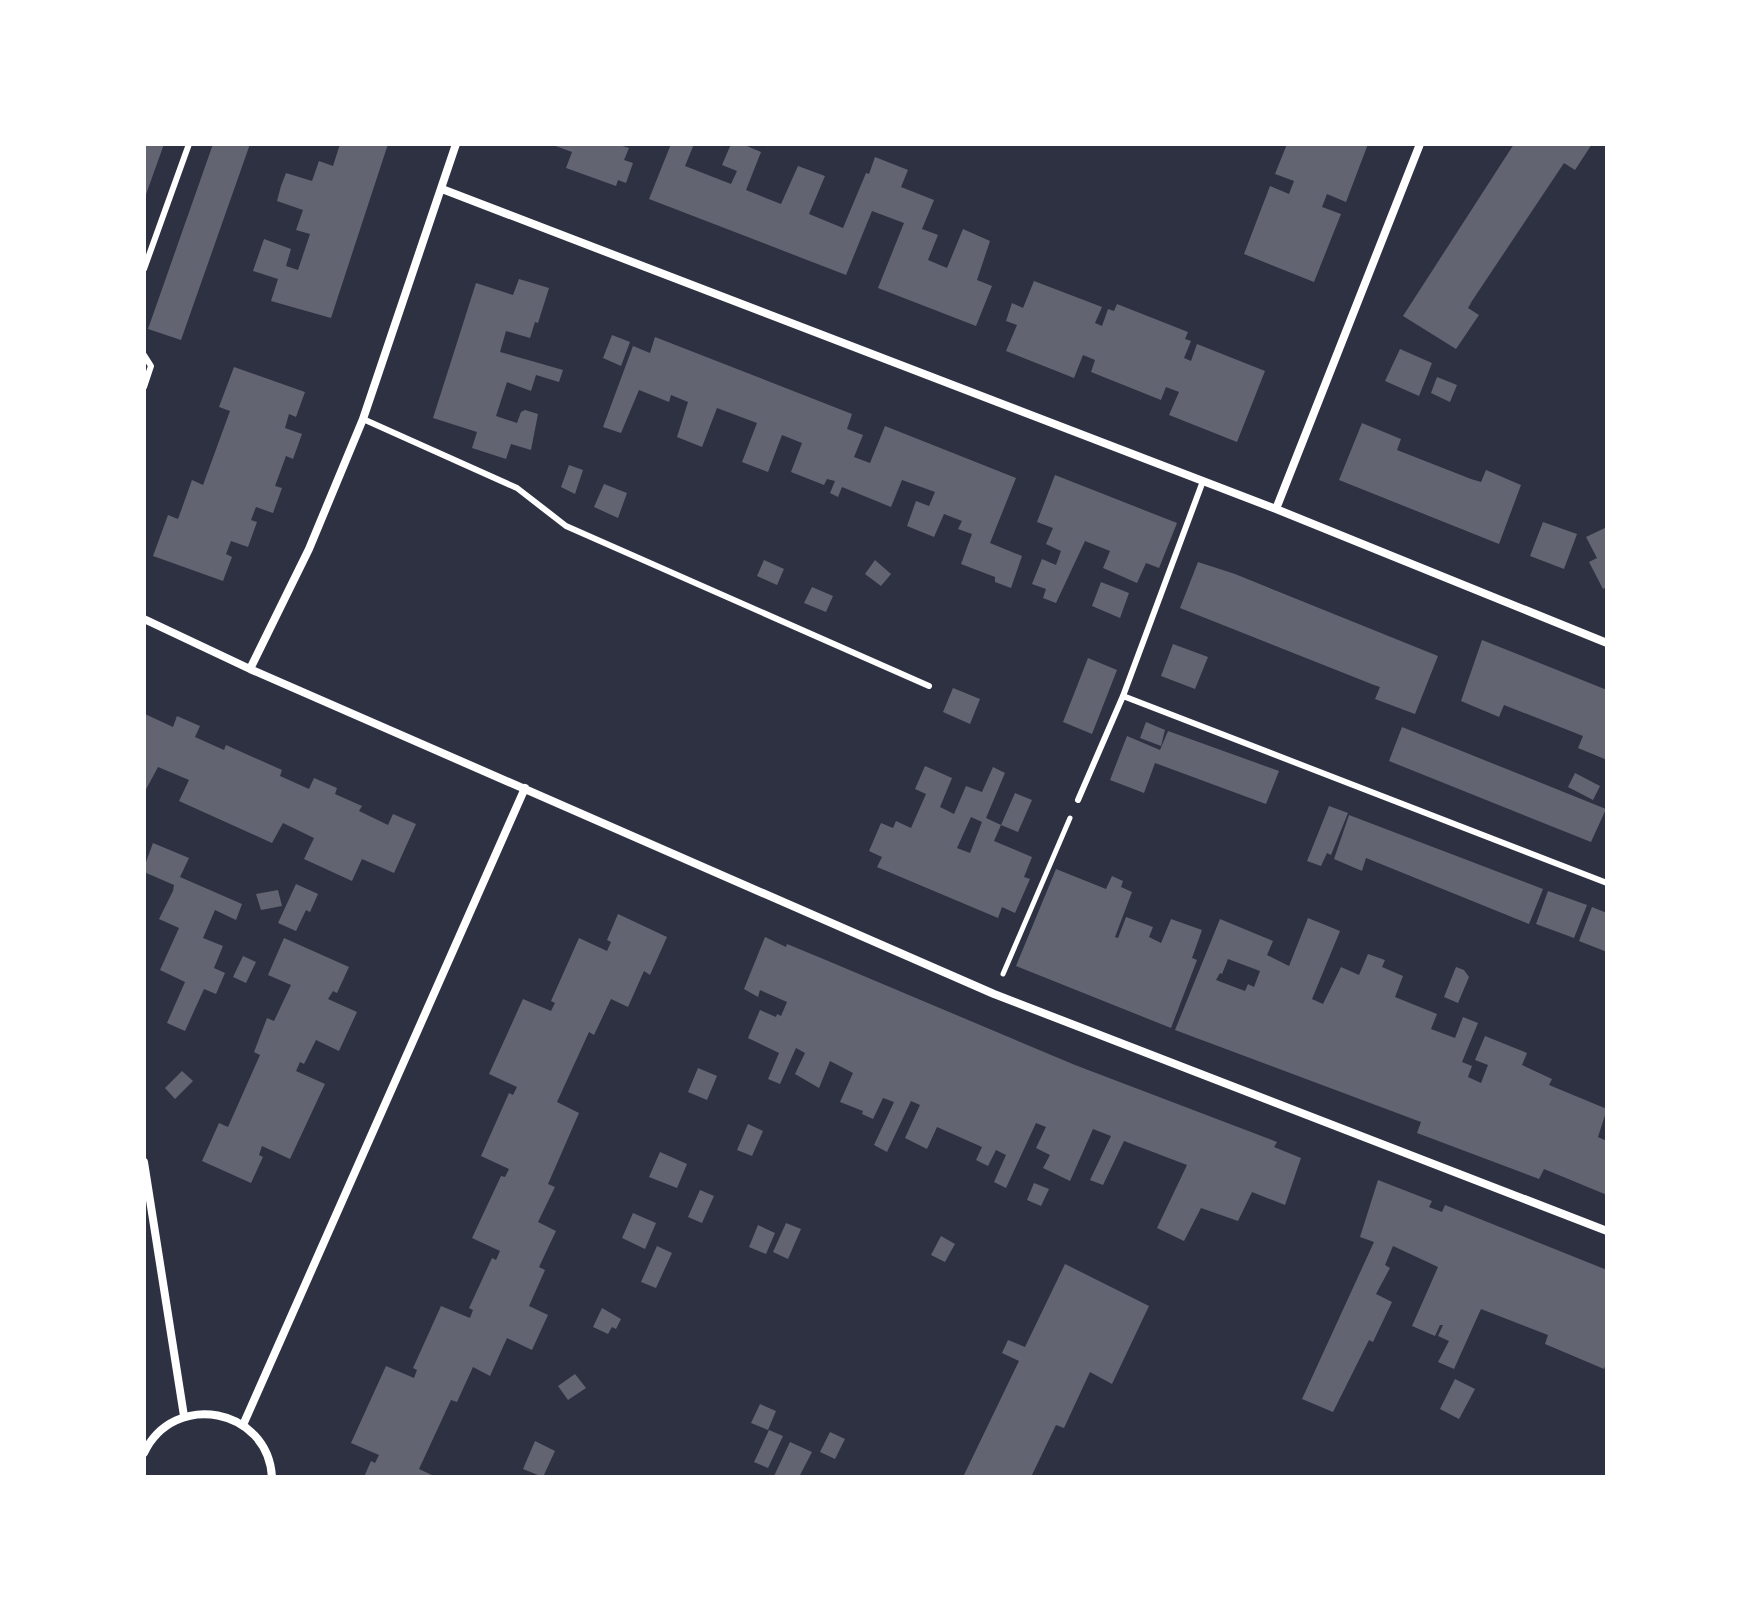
<svg xmlns="http://www.w3.org/2000/svg" width="1751" height="1621" viewBox="0 0 1751 1621" font-family="'Space Grotesk',sans-serif">
<style>
.building{fill:#626471;fill-rule:evenodd}
.lines{fill:none;stroke-linecap:round;stroke-linejoin:round}
.path{stroke:#fff;stroke-width:5}
.service{stroke:#fff;stroke-width:6}
.minor{stroke:#fff;stroke-width:8}
</style>
<rect width="100%" height="100%" fill="#2d3142"/>
<path class="building" d="M144 144H164L144 200Z
M213 144H250L181 340 148 329Z
M340 144H388L331 318 271 301 278 279 253 271 264 239 291 249 286 266 298 270 310 234 296 230 303 210 277 201 281 186 286 173 312 181 319 161 333 166Z
M550 144H616L629 148 624 160 633 163 626 183 618 180 616 186 566 168 572 152Z
M671 144H694L685 166 731 184 737 171 722 165 731 144H742L761 152 746 190 781 204 798 166 825 176 809 214 843 228 866 173 869 174 875 157 908 170 901 187 934 200 922 229 938 235 928 260 947 268 963 229 990 241 977 280 992 286 976 326 878 288 904 223 872 211 846 275 649 199Z
M1287 144H1368L1346 202 1327 194 1322 207 1341 214 1314 282 1244 254 1270 186 1289 194 1294 181 1275 174Z
M1514 144H1592L1575 170 1564 163 1472 301 1468 308 1479 315 1456 349 1403 316Z
M519 279 549 288 538 323 535 322 530 338 506 331 500 352 563 370 559 382 536 375 531 391 507 382 496 416 517 423 521 412 525 410 538 414 531 450 511 444 506 459 472 448 477 432 433 418 476 283 513 295Z
M1034 281 1102 307 1095 323 1102 326 1108 309 1114 311 1117 304 1188 332 1185 339 1191 341 1184 358 1191 361 1197 344 1265 371 1237 442 1169 415 1179 392 1166 387 1161 400 1091 372 1095 360 1083 355 1074 378 1006 351 1017 325 1006 321 1012 303 1023 308Z
M612 335 630 342 621 366 603 358Z
M655 337 852 414 847 429 863 435 854 457 870 463 885 426 1016 478 990 543 1022 556 1011 588 995 582V577L961 564 972 534 958 529 962 521 944 514 934 537 907 526 916 501 929 506 935 492 902 480 891 507 842 487 838 497 830 493 835 481 827 479 824 485 791 472 802 443 782 435 768 472 742 462 757 423 717 408 702 447 677 437 688 402 671 395 669 402 639 390 621 433 603 427 633 346 650 353Z
M1400 349 1432 363 1419 396 1385 381Z
M234 367 305 392 296 417 289 414 285 428 302 434 293 459 286 456 275 486 282 488 273 513 256 507 251 520 257 522 248 547 231 541 226 554 232 557 223 581 153 556 168 515 178 519 192 480 203 485 230 411 219 407Z
M1437 377 1457 385 1450 402 1431 393Z
M1362 423 1401 439 1397 450 1471 479 1481 482 1486 470 1521 485 1499 544 1339 480Z
M569 465 583 470 575 494 561 487Z
M1055 475 1177 523 1159 568 1146 563 1137 583 1103 568 1110 551 1085 541 1056 603 1043 598 1046 589 1032 584 1042 559 1056 565 1061 551 1046 544 1053 528 1037 522Z
M604 484 627 493 618 518 594 507Z
M1543 522 1577 534 1564 569 1530 556Z
M1607 527V587L1603 589 1589 562 1597 558 1586 537Z
M764 560 784 569 777 585 757 576Z
M875 560 891 574 881 586 865 574Z
M1198 562 1235 574 1438 656 1415 714 1375 699 1380 687 1374 685 1180 608Z
M1101 582 1129 593 1120 618 1092 606Z
M812 587 833 596 826 612 804 603Z
M1482 640 1607 690V760L1578 748 1583 736 1504 705 1499 717 1461 701Z
M1173 644 1208 657 1195 689 1161 676Z
M1088 658 1117 670 1092 734 1063 722Z
M953 688 980 699 970 724 943 712Z
M145 714 173 727 177 716 200 726 195 737 224 750 226 745 282 770 280 776 309 789 314 778 337 788 335 794 362 806 359 811 388 825 393 814 416 824 394 873 362 859 352 881 304 859 314 838 283 823 272 843 179 801 189 780 158 767 144 793Z
M1146 722 1165 730 1161 746 1140 738Z
M1402 727 1606 809 1591 842 1389 761Z
M1168 731 1279 771 1266 804 1155 763 1144 793 1110 780 1127 736 1160 750Z
M925 766 952 778 940 807 954 814 966 786 982 792 993 767 1005 773 986 818 1001 825 994 841 1032 857 1024 877 1030 879 1015 913 1002 907 998 918 877 867 882 857 869 851 881 823 893 828 896 821 911 828 926 794 915 789ZM971 817 982 822 970 853 957 848Z
M1575 773 1600 786 1593 800 1568 787Z
M1015 793 1032 800 1018 832 1001 825Z
M1329 806 1348 813 1331 855 1327 853 1321 866 1307 861Z
M1349 815 1543 889 1529 924 1366 858 1362 871 1334 859Z
M153 843 189 858 180 877 242 904 236 920 215 910 203 938 223 946 214 968 225 973 216 994 204 989 185 1031 167 1023 185 982 160 970 179 928 159 919 173 891 174 885 144 872V861L146 862Z
M1056 869 1106 889 1112 876 1123 881 1121 887 1132 892 1115 937 1118 938 1126 917 1153 927 1149 937 1161 943 1171 919 1202 930 1192 958 1197 960 1171 1028 1016 966Z
M296 884 318 894 310 912 306 910 296 931 278 923Z
M278 890 282 906 261 910 256 894Z
M1548 891 1587 905 1574 938 1536 924Z
M1592 907 1607 913V952L1579 941Z
M618 914 667 937 650 975 644 971 628 1007 611 999 594 1035 589 1032 557 1102 579 1113 548 1184 555 1187 538 1222 556 1231 539 1267 545 1270 529 1306 548 1315 532 1350 507 1338 490 1376 473 1367 457 1402 451 1400 419 1469 436 1477H364L371 1461 375 1463 379 1455 351 1443 386 1366 414 1378 417 1370 413 1368 441 1306 470 1318 473 1310 469 1308 481 1282 492 1258 496 1260 500 1251 472 1238 501 1176 505 1177 509 1169 481 1156 509 1093 513 1095 517 1087 489 1074 523 999 551 1011 555 1003 551 1001 579 938 607 951 611 942 607 940Z
M1308 918 1340 931 1312 999 1323 1004 1341 967 1359 975 1368 954 1385 960 1382 967 1403 976 1395 997 1437 1014 1431 1029 1455 1038 1463 1017 1478 1023 1462 1062 1472 1066 1468 1077 1481 1083 1488 1065 1475 1060 1485 1036 1527 1053 1522 1065 1552 1079 1549 1085 1607 1109 1598 1137 1607 1141V1195L1544 1169 1539 1179 1417 1133 1421 1122 1175 1030 1220 919 1273 941 1267 955 1289 966ZM1228 959 1260 971 1254 987 1248 984 1245 991 1216 980 1220 973 1222 974Z
M765 937 786 947 787 944 821 958 1075 1065 1277 1142 1274 1147 1301 1158 1285 1205 1252 1192 1238 1221 1201 1208 1184 1241 1157 1228 1187 1165 1124 1141 1103 1185 1090 1180 1111 1136 1093 1129 1070 1181 1043 1168 1050 1155 1036 1148 1046 1127 1036 1123 1006 1188 994 1182 1006 1155 996 1150 988 1166 976 1160 982 1147 937 1127 927 1149 905 1138 920 1105 911 1101 887 1152 874 1145 894 1102 883 1098 873 1119 862 1114 863 1111 840 1102 853 1073 830 1061 819 1088 795 1074 805 1053 796 1048 780 1084 768 1079 779 1053 748 1038 760 1010 776 1017 777 1014 781 1016 787 1002 760 990 758 997 744 989Z
M284 938 349 967 337 993 333 991 328 999 357 1012 339 1051 316 1040 304 1064 300 1062 296 1071 325 1084 290 1159 262 1146 259 1155 263 1157 251 1183 202 1161 219 1123 228 1127 260 1055 254 1052 267 1018 274 1021 291 985 268 975Z
M243 956 256 962 246 983 233 977Z
M1456 967 1464 970 1469 977 1458 1003 1444 997Z
M698 1068 717 1076 707 1100 688 1092Z
M182 1071 193 1081 175 1099 165 1088Z
M748 1124 763 1131 752 1156 737 1150Z
M660 1152 687 1164 677 1188 649 1177Z
M1378 1180 1432 1201 1429 1207 1442 1212 1445 1205 1607 1270V1361L1604 1369 1545 1344 1548 1335 1481 1309 1454 1369 1438 1362 1449 1341 1438 1336 1443 1325H1440L1435 1336 1412 1326 1438 1267 1393 1246 1385 1265 1390 1268 1376 1294 1392 1302 1373 1342 1369 1340 1333 1412 1302 1399 1374 1242 1360 1237Z
M1034 1183 1049 1189 1041 1206 1027 1200Z
M700 1190 714 1196 702 1223 688 1217Z
M633 1213 656 1223 645 1249 622 1238Z
M786 1223 801 1229 788 1259 773 1252Z
M758 1225 775 1233 766 1254 749 1247Z
M941 1236 955 1244 945 1262 931 1255Z
M657 1246 672 1253 656 1288 641 1282Z
M1065 1264 1149 1306 1112 1384 1090 1372 1064 1428 1056 1425 1031 1477H963L1019 1361 1002 1353 1008 1340 1025 1347Z
M602 1308 621 1319 616 1329 612 1327 608 1334 593 1327Z
M575 1374 586 1388 568 1400 558 1386Z
M1455 1379 1475 1389 1459 1419 1440 1409Z
M760 1404 776 1411 768 1430 751 1423Z
M769 1430 783 1436 768 1468 754 1462Z
M830 1432 845 1439 835 1459 820 1452Z
M535 1441 555 1451 543 1477 523 1469Z
M790 1442 812 1452 799 1477H776L774 1476Z"/>
<g class="lines">
<path class="path" d="M1003 974 1070 818"/>
<path class="service" d="M144 269 189 144
M144 355 151 366 144 387
M363 419 517 488 566 526 929 686
M1123 696 1607 883
M1078 800 1123 696 1203 481"/>
<path class="minor" d="M442 189 1276 509 1607 643
M1276 509 1420 144
M144 619 250 669 994 994 1607 1231
M250 669 309 549 363 419 456 144
M144 1162 184 1416
M243 1425 525 788
M144 1453C174 1390 268 1408 272 1477"/>
</g>
<rect width="1751" height="1621" fill="none" stroke="#ffffff" stroke-width="292"/>
</svg>
